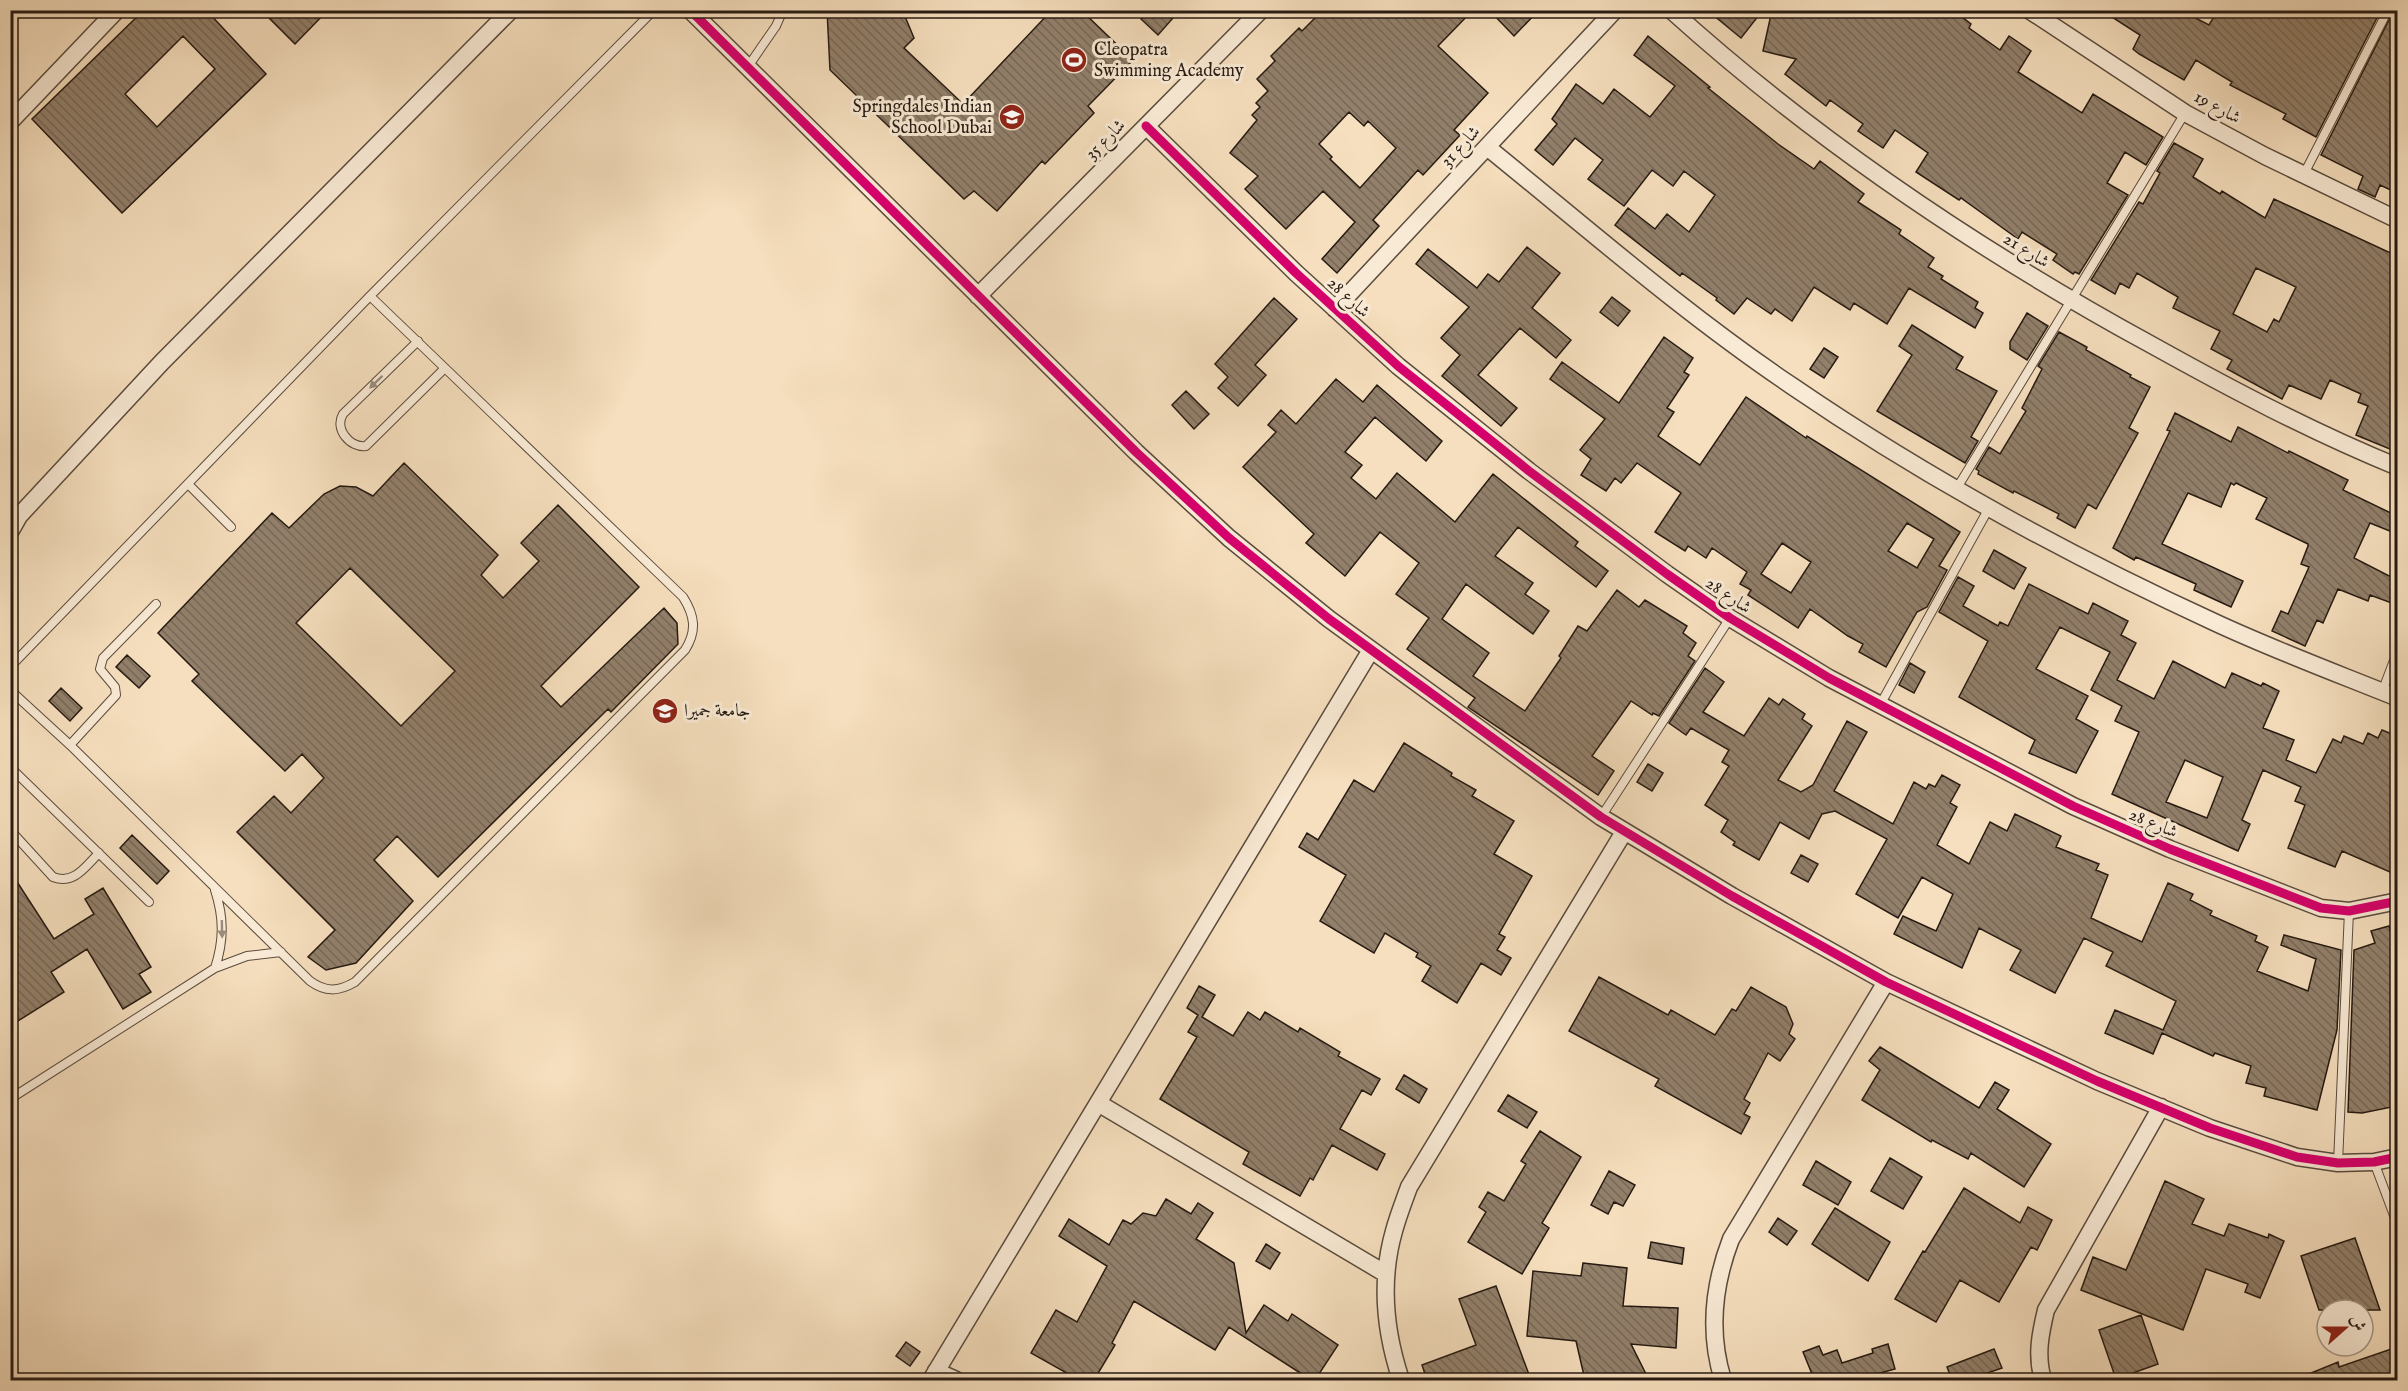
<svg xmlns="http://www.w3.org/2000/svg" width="2408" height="1391" viewBox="0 0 2408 1391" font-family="'IM FELL English',Amiri,serif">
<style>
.building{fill:url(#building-back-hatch);stroke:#261a12;stroke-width:1.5;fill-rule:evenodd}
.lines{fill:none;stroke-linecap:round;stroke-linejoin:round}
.service-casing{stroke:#5a4b3d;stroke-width:10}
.minor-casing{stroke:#5a4b3d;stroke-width:19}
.service{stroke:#f9ead5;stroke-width:8}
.minor{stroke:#f9ead5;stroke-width:16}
.cycleway-casing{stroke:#f9ead5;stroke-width:13}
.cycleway{stroke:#d6006c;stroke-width:9}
.oneway{fill:#9a8c7d}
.labels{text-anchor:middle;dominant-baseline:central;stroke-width:6;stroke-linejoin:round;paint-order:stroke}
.poi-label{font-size:18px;fill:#261a12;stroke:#f9ead5;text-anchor:start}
.street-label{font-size:18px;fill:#261a12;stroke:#f9ead5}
</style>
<defs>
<pattern id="building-back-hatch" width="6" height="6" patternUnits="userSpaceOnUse" patternTransform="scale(1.5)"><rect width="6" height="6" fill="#92806b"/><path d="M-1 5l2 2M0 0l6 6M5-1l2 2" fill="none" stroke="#776857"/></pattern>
</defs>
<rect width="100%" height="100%" fill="#f6dfbe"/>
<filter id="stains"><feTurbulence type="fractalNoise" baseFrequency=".00333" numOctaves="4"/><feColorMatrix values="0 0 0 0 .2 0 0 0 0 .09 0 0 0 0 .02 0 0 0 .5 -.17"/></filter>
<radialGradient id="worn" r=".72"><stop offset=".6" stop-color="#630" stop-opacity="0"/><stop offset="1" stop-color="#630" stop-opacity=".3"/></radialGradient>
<path class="building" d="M144 10H206L266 74 122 213 32 119ZM183 36 215 69 157 127 125 94Z
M261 10H328L295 44Z
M827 10H891V14H904L914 38 904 48 963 104 1052 10H1081L1133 60 1088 106 1094 113 1045 164 1042 161 997 211 974 191 964 199 830 70Z
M1149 10H1180L1158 35 1141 19Z
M1323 10H1473L1438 46 1488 93 1454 130 1460 135 1423 175 1418 170 1373 220 1379 226 1337 273 1322 259 1355 222 1323 191 1286 229 1245 189 1258 176 1230 153 1257 120 1252 115 1260 107 1256 103 1268 91 1257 79 1275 61 1271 56 1299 28 1302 31ZM1349 112 1364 126 1368 121 1396 148 1360 188 1330 159 1332 157 1319 144Z
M1489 10H1539L1514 36Z
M1707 10H1763L1741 38Z
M1772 10H1953L1971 24 1969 28 2000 50 2009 36 2031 51 2018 72 2082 113 2093 94 2163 137 2146 165 2125 152 2107 183 2128 195 2079 274 2075 272 2073 274 2053 260 2057 254 2022 232 2018 239 1961 198 1959 200 1916 172 1928 153 1895 130 1883 148 1858 131 1863 124 1830 100 1826 106 1785 74 1796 59 1763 51Z
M2101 10H2180L2209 25 2218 10H2381L2316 137 2283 119 2286 114 2230 85 2232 82 2196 60 2184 80 2139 54 2133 49 2140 35Z
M2394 10H2397V181L2393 191 2380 185 2375 197 2358 189 2363 176 2321 155Z
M1648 36 1710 87 1708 88 1778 144 1814 169 1820 161 1864 194 1858 202 1901 230 1899 234 1934 258 1928 267 1943 276 1941 279 1978 302 1975 308 1983 313 1975 328 1909 288 1887 324 1854 303 1850 310 1814 287 1792 321 1775 309 1771 314 1747 298 1734 314 1716 300 1717 298 1682 273 1680 276 1615 225 1628 208 1655 229 1667 214 1689 232 1715 195 1684 171 1673 186 1652 170 1624 206 1588 179 1603 160 1575 138 1553 165 1535 150 1557 124 1552 119 1576 84 1603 104 1614 89 1650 117 1675 86 1634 55Z
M2174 143 2203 159 2193 177 2220 194 2222 191 2265 218 2274 199 2397 256V452L2356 435 2368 406 2358 402 2361 394 2330 380 2321 399 2289 385 2282 399 2227 369 2232 360 2211 349 2220 331 2173 308 2178 297 2137 273 2129 288 2120 283 2115 294 2091 280 2139 202 2143 204 2160 173 2157 171ZM2256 268 2296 287 2279 322 2274 319 2267 332 2233 314Z
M1527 247 1560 273 1532 308 1571 340 1556 358 1520 328 1478 375 1517 408 1501 426 1442 376 1460 355 1441 338 1469 307 1416 264 1428 249 1477 288 1488 274 1499 282Z
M1612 297 1630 311 1618 326 1600 312Z
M1274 298 1297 319 1255 365 1266 375 1238 406 1218 388 1228 377 1215 364Z
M2027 313 2048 326 2027 360 2010 349V342Z
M1912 325 1963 357 1956 369 1997 391 1971 437 1978 441 1965 463 1877 411 1912 355 1899 346Z
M2059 332 2087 347 2086 350 2131 375 2130 377 2150 387 2129 428 2138 433 2096 509 2088 504 2075 528 2057 518 2059 514 2014 491 2013 493 1978 474 1979 471 1976 469 1989 447 2000 454 2026 411 2022 408 2042 369 2038 366Z
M1664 337 1693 358 1684 372 1689 375 1667 408 1674 412 1658 436 1700 465 1746 397 1806 438 1807 436 1960 532 1939 566 1947 570 1927 607 1917 612 1886 667 1859 652 1863 644 1848 636 1810 609 1798 628 1777 614 1748 595 1751 590 1740 584 1747 572 1712 548 1706 558 1688 546 1685 551 1655 532 1681 493 1637 463 1621 483 1615 478 1606 491 1581 475 1591 459 1580 450 1605 419 1550 379 1562 362 1619 403ZM1907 523 1934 539 1917 568 1888 551ZM1782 543 1811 562 1791 593 1761 574Z
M1824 348 1838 357 1824 378 1810 369Z
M1336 379 1363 402 1377 385 1442 441 1426 461 1375 417 1345 452 1362 465 1351 478 1376 499 1397 473 1455 522 1493 474 1578 542 1575 546 1608 571 1596 587 1518 527 1495 556 1533 583 1525 594 1549 611 1533 634 1466 584 1442 619 1489 653 1473 676 1525 711 1561 658 1559 656 1578 626 1587 631 1617 590 1639 607 1645 600 1687 626 1683 633 1696 643 1688 656 1695 661 1659 716 1653 713 1652 715 1631 701 1592 756 1614 771 1598 795 1468 707 1475 698 1407 649 1429 618 1396 594 1419 563 1380 532 1345 576 1306 543 1314 534 1243 467 1276 432 1268 425 1281 410 1296 424Z
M1186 391 1209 414 1194 429 1172 405Z
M2175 413 2231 442 2238 427 2288 453 2289 451 2348 480 2343 490 2397 516V534L2370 523 2354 558 2397 580V605L2370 595 2368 601 2338 589 2323 623 2317 620 2305 646 2272 631 2281 611 2288 614 2309 567 2301 564 2308 546V544L2256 519 2267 498 2236 483 2234 485 2231 483 2221 507 2188 493 2162 544 2243 581 2231 607 2194 590 2196 584 2136 557 2134 560 2113 548 2170 431 2167 430Z
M404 463 498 555 481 575 503 598 539 561 521 543 558 505 639 587 541 686 561 707 664 608 677 623 678 644 611 712 608 709 438 877 397 836 374 860 413 901 356 963 326 970 308 957 335 930 237 832 274 796 291 813 324 778 302 754 285 771 192 681 199 674 158 633 272 513 289 528 324 494 340 486 356 487 373 496ZM350 568 455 671 401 726 296 623Z
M1994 550 2026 568 2014 589 1983 571Z
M1958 577 1974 586 1963 606 1998 626 2000 622 2008 626 2029 584 2088 614 2093 603 2128 621 2121 635 2136 643 2117 680 2154 699 2173 661 2225 688 2232 673 2261 686 2263 683 2279 691 2263 728 2294 740 2286 760 2316 773 2333 739 2341 743 2344 736 2363 744 2368 733 2378 738 2382 730 2397 736V855L2390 872 2342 851 2335 867 2288 848 2305 805 2295 801 2301 787 2263 770 2242 820 2250 824 2238 851 2112 794 2139 732 2115 721 2122 706 2091 690 2110 652 2060 627 2036 669 2088 696 2076 719 2098 731 2076 773 2029 753 2035 740 1959 697 1988 641 1939 612ZM2185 760 2223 777 2207 818 2166 802Z
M127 655 150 676 139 688 116 667Z
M1910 663 1925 672 1914 693 1899 685Z
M1705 668 1724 682 1703 712 1744 736 1769 698 1779 705 1783 699 1805 714 1802 719 1812 726 1778 780 1801 792 1813 785 1847 721 1867 732 1834 791 1893 824 1914 782 1926 789 1929 784 1935 787 1942 775 1960 785 1950 803 1957 807 1937 845 1969 864 1990 822 2007 831 2015 814 2061 836 2056 847 2099 864 2096 870 2108 875 2091 918 2142 942 2168 883 2193 894 2190 900 2212 911 2210 915 2257 936 2255 941 2268 947 2257 971 2308 991 2316 959 2281 945 2284 935 2341 950 2337 1030 2317 1110 2264 1096 2266 1088 2246 1083 2251 1066 2215 1053 2213 1056 2162 1033 2153 1054 2105 1033 2115 1010 2163 1030 2176 1001 2106 966 2113 952 2084 938 2055 993 2010 970 2021 950 1979 928 1962 968 1894 934 1903 916 1936 931 1953 894 1922 877 1898 918 1856 894 1887 839 1835 811 1822 814 1809 839 1780 822 1759 860 1733 845 1735 842 1721 832 1728 820 1705 805 1729 766 1722 762 1729 750 1691 728 1686 735 1669 723Z
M61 688 82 708 70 721 49 701Z
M1404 743 1452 773 1451 776 1476 790 1472 796 1514 821 1494 854 1532 876 1499 934 1505 937 1497 950 1511 958 1501 975 1481 963 1457 1003 1422 981 1431 966 1416 957 1418 953 1385 933 1374 953 1320 921 1346 875 1299 847 1307 833 1318 840 1354 780 1374 792Z
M1648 764 1663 773 1652 791 1637 782Z
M132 835 169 871 157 884 120 848Z
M1801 855 1818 864 1808 882 1791 873Z
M10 871 54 939 94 914 85 899 103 888 151 967 139 974 151 992 123 1009 87 949 51 972 64 992 10 1026Z
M2389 926 2397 955V1106L2362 1113 2348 1112 2354 950 2375 943 2371 931Z
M1599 977 1668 1015 1671 1010 1715 1035 1732 1009 1736 1011 1751 987 1786 1007 1793 1024 1789 1034 1795 1039 1780 1061 1768 1053 1744 1099 1750 1103 1744 1114 1750 1117 1741 1134 1655 1086 1659 1079 1569 1031Z
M1199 986 1215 995 1202 1017 1233 1036 1248 1012 1260 1020 1265 1012 1298 1032 1300 1028 1340 1052 1338 1056 1380 1079 1371 1095 1362 1090 1340 1129 1385 1154 1377 1170 1332 1145 1313 1180 1310 1178 1300 1196 1243 1164 1249 1152 1160 1099 1197 1037 1188 1032 1198 1015 1187 1008Z
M1880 1047 1979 1108 1995 1082 2009 1090 1997 1109 2051 1144 2024 1187 1971 1153 1968 1159 1932 1140 1931 1142 1862 1100 1880 1070 1869 1061Z
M1404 1075 1427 1089 1419 1103 1396 1089Z
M1508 1095 1537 1112 1527 1128 1498 1111Z
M1540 1131 1581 1157 1542 1223 1549 1228 1522 1274 1468 1242 1486 1212 1479 1207 1488 1192 1504 1201 1526 1164 1521 1161Z
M1890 1158 1922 1177 1903 1209 1871 1191Z
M1816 1161 1851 1182 1838 1205 1803 1185Z
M1609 1171 1635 1185 1623 1206 1614 1202 1608 1214 1591 1205Z
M2165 1181 2204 1199 2192 1224 2224 1236 2229 1224 2268 1238 2269 1234 2284 1241 2260 1298 2245 1292 2248 1284 2206 1269 2183 1330 2081 1290 2093 1257 2126 1270Z
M1964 1188 2020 1223 2028 1207 2052 1220 2037 1250 2031 1247 1999 1302 1960 1280 1936 1322 1895 1299 1923 1251 1925 1252Z
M1166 1199 1191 1214 1198 1203 1213 1213 1196 1239 1234 1263 1246 1333 1264 1305 1288 1321 1292 1314 1338 1345 1315 1380H1311L1229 1327 1215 1350 1134 1301 1112 1343 1115 1345 1094 1380H1079L1031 1353 1056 1310 1077 1322 1107 1266 1059 1236 1069 1219 1109 1245 1123 1220 1131 1224 1143 1213 1156 1216Z
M1835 1208 1890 1242 1868 1281 1812 1244Z
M1778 1218 1797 1231 1787 1245 1769 1232Z
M2355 1238 2380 1310H2319L2301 1256Z
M1651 1242 1684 1248 1682 1264 1648 1258Z
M1266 1244 1280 1253 1270 1269 1256 1261Z
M1583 1263 1627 1268 1623 1306 1678 1308 1676 1348 1631 1344 1649 1380H1585L1576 1341 1527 1336 1533 1271 1581 1276Z
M1496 1286 1531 1380H1427L1422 1365 1476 1345 1459 1299Z
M2141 1315 2158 1364 2116 1379 2099 1330Z
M906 1342 920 1352 910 1366 896 1356Z
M1888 1344 1895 1369 1873 1375 1875 1380H1801L1800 1377 1812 1374 1803 1352 1819 1346 1823 1355 1837 1350 1842 1363 1873 1353 1872 1349Z
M2397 1347V1380H2294L2338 1362 2339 1367Z
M1994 1349 2002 1368 1967 1380H1952L1947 1367Z"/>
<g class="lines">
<g class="service-casing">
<path id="service" d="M747 68 776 26 783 10
M2304 174 2388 10
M418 341 343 414C334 429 350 448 366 446L445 368
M188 484 231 527
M1957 488 2185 113
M10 667 370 296 654 10
M10 690 70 745 310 981C325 992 338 992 355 982L685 650C697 631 695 616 683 597L370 296
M2382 692 2398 650
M1880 705 1989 508
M70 745 116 695 115 687 100 669 103 658 156 604
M10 767 149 902
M1601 817 1730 618
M10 830 53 877C74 885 85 867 99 853
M215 890C224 918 224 940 215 968
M10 1099 215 968 247 956 281 952
M2374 1162 2398 1226
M2338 1163 2349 911"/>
</g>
<g class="minor-casing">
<path id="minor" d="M690 10 1136 452 1229 538 1329 619 1601 817 1732 896 1886 982 2097 1081 2210 1128 2297 1157 2338 1163 2374 1162 2398 1157
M1671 10C1817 142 1978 250 2150 344 2231 389 2312 432 2398 467
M2029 10 2185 113 2265 156 2398 220
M10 122 117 10
M1146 126 1296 273 1398 366 1529 471 1667 574 1730 618 1829 678 2073 806 2170 849 2321 908 2349 911 2398 901
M1487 147C1587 228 1685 314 1792 386 1925 477 2068 555 2214 622 2274 650 2336 673 2398 698
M978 296 1261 10
M1335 309 1615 10
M10 532 19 516 162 362 511 10
M1098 1103 1386 1274
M936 1371 956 1380
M931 1380 1371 650
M1401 1380C1385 1332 1380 1280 1394 1231 1398 1216 1404 1201 1409 1187L1624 832
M1723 1380C1708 1332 1713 1286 1731 1239L1886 982
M2043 1380C2036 1356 2040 1335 2046 1310L2161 1107"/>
</g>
<use href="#service" class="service"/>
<use href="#minor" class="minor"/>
<g class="cycleway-casing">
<path id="cycleway" d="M690 10 1136 452 1229 538 1329 619 1601 817 1732 896 1886 982 2097 1081 2210 1128 2297 1157 2338 1163 2374 1162 2398 1157
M1146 126 1296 273 1398 366 1529 471 1667 574 1730 618 1829 678 2073 806 2170 849 2321 908 2349 911 2398 901"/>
</g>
<use href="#cycleway" class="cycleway"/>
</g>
<defs><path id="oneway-solid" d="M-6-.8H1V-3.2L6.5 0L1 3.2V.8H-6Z" transform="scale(1.5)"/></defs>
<g class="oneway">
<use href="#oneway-solid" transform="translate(376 382) rotate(136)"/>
<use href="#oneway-solid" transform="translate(222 929) rotate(89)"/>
</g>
<defs>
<g id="stadium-disc" transform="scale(1.35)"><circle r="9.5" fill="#8f2418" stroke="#f9ead5"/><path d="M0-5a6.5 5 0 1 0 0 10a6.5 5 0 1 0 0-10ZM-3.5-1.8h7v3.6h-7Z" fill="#fff"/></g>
<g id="school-disc" transform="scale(1.35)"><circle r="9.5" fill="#8f2418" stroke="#f9ead5"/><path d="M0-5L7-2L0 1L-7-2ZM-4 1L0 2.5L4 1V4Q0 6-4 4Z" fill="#fff"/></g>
<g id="university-disc" transform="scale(1.35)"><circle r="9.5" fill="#8f2418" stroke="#f9ead5"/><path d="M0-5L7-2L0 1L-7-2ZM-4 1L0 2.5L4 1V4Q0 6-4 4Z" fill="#fff"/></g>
</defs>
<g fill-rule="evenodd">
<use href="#stadium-disc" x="1074" y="60"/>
<use href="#school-disc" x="1012" y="117"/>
<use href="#university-disc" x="665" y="711"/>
</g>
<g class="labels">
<g class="poi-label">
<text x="1094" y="50">Cleopatra<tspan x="1094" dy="21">Swimming Academy</tspan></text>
<text x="992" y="107" text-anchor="end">Springdales Indian<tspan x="992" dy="21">School Dubai</tspan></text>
<text x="684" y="711">جامعة جميرا</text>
</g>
<g class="street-label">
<text transform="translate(2217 108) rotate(29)">شارع 19</text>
<text transform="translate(1106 140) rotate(-45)">شارع 35</text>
<text transform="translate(1461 147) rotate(-47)">شارع 31</text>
<text transform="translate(2026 251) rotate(32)">شارع 21</text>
<text transform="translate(1348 298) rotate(43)">شارع 28</text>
<text transform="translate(1728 596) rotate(34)">شارع 28</text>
<text transform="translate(2153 824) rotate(23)">شارع 28</text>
</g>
</g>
<rect width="2408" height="1391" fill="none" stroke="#f6dfbe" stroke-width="36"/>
<rect x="12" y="12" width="2384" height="1367" fill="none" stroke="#261a12" stroke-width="3"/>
<rect x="18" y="18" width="2372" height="1355" fill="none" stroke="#261a12" stroke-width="1.5"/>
<g transform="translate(2345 1328) rotate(69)"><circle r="28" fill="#f9ead5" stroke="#a59787" stroke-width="1.5"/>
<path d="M0-4.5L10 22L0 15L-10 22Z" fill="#8f2418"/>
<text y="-9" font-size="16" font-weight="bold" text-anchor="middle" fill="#261a12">ش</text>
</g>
<rect width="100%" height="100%" filter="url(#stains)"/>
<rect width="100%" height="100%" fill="url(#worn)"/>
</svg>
